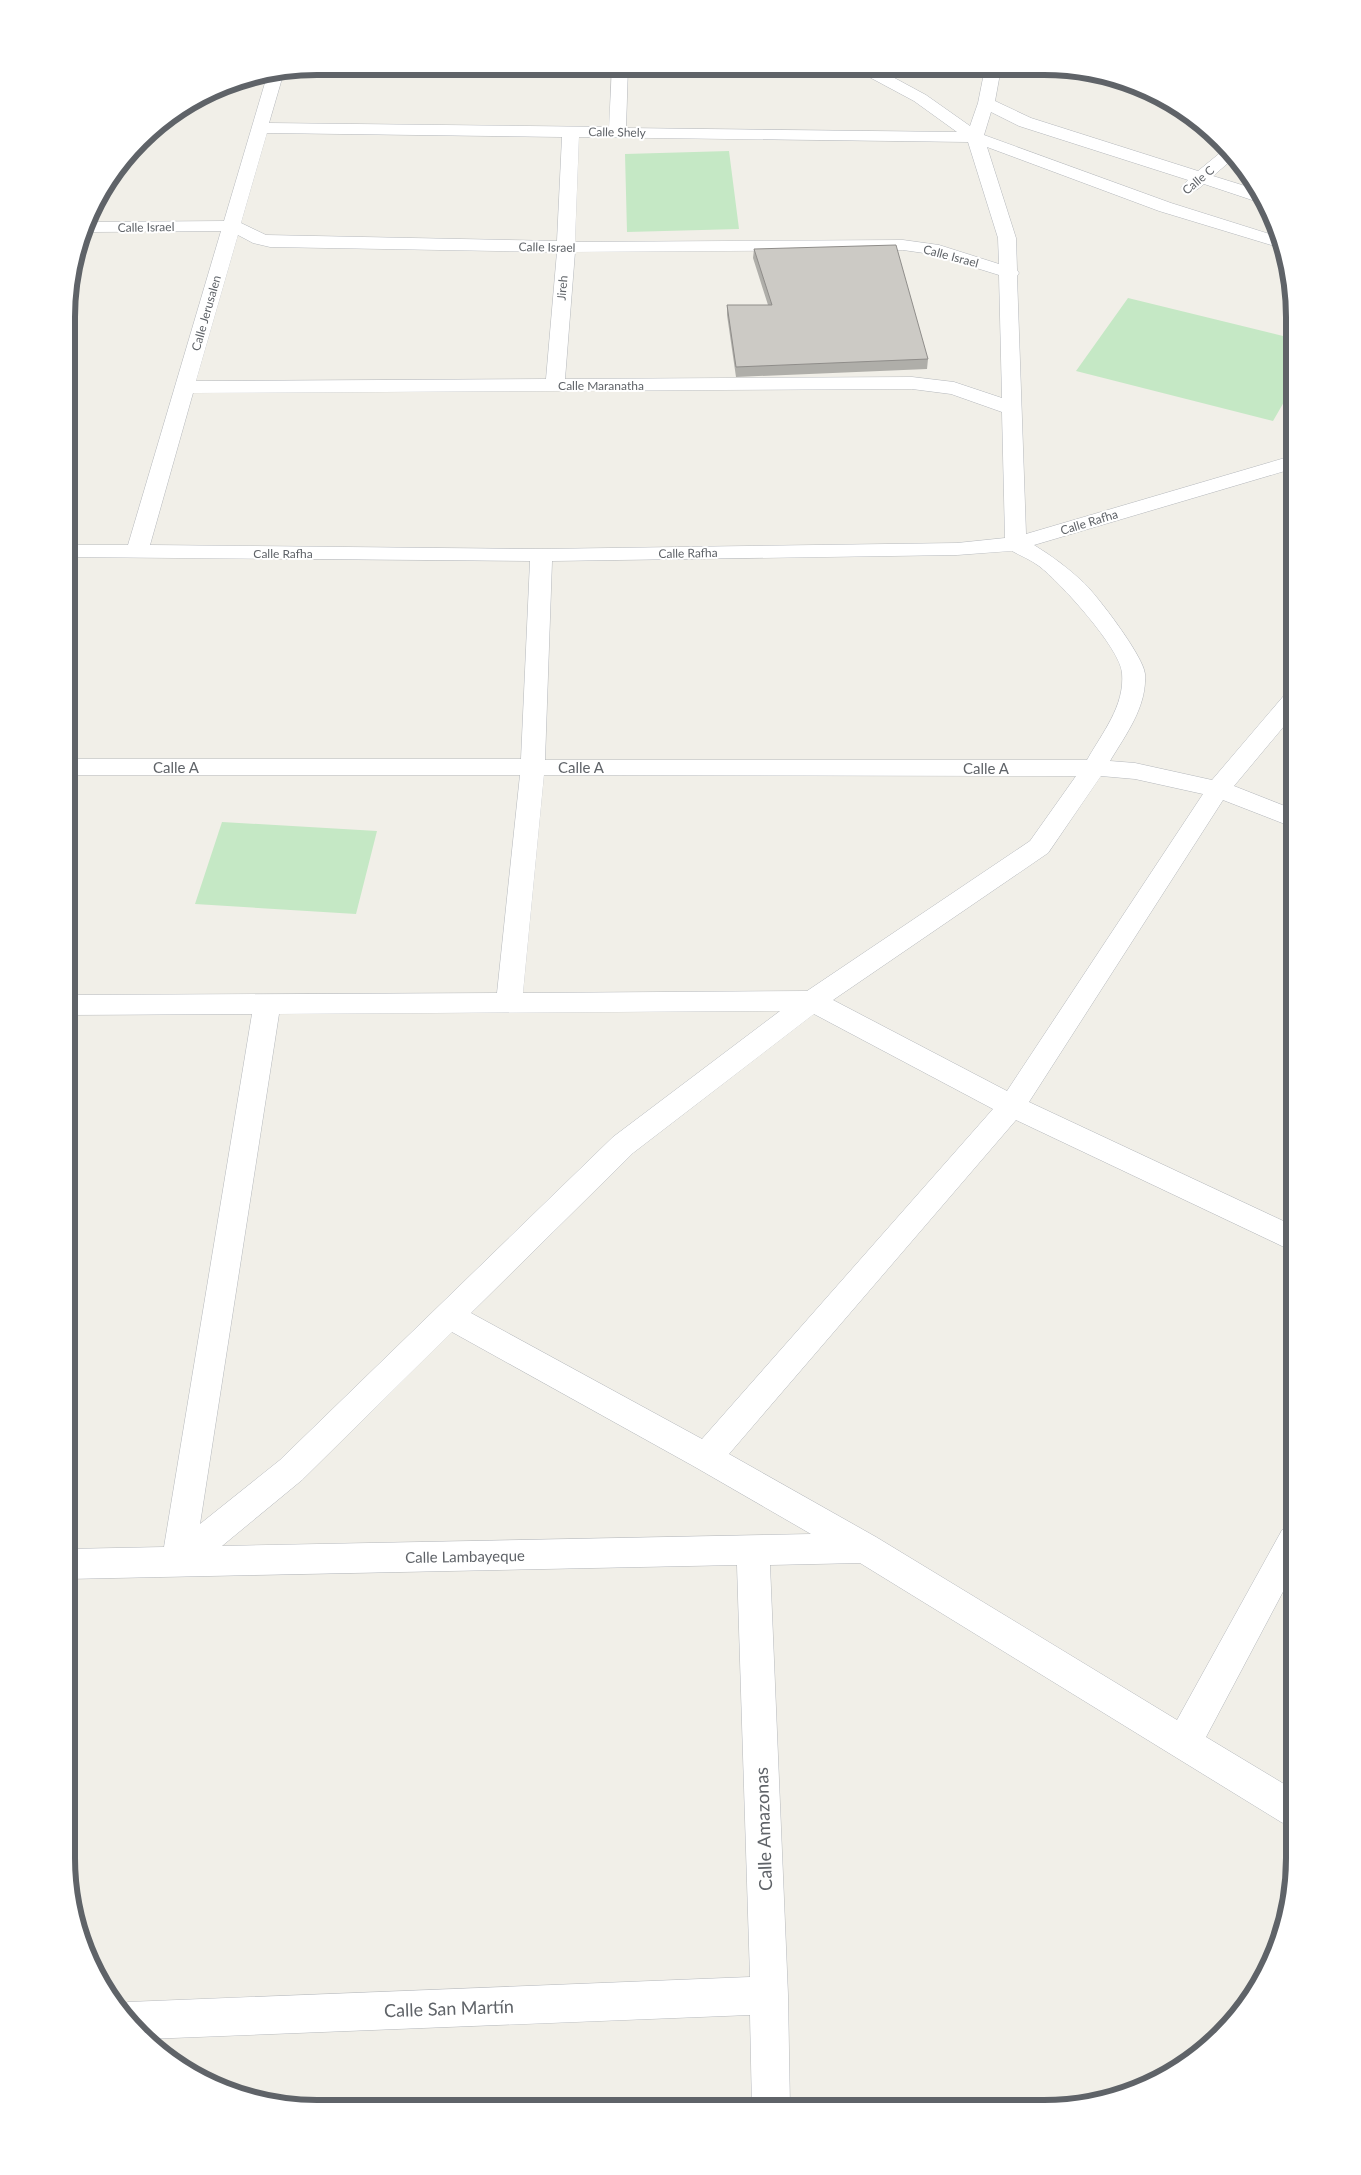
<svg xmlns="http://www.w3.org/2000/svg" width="1361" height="2175" viewBox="0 0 1361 2175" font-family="Lato,sans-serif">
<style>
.green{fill:#c5e8c5}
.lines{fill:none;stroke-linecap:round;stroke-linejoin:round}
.minor-casing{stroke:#b5b8bc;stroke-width:1}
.minor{fill:#fff;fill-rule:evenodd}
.wall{fill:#afaea9}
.building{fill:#cccac5;stroke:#8f8d8a}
.labels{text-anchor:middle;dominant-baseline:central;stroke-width:4;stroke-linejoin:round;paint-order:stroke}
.far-street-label{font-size:12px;fill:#5f6368;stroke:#fff}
.street-label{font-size:15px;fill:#5f6368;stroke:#fff}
.near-street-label{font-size:18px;fill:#5f6368;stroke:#fff}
.rim{fill:none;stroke:#5f6368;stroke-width:6}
</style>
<rect width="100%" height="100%" fill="#f1efe8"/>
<path class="green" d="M729 151 739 229 627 232 625 154Z
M1128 298 1295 339V383L1273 421 1076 371Z
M222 822 377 831 356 914 195 904Z"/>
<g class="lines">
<g class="minor-casing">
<path id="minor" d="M612 67H628L626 128 957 132 914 101 858 71 856 68H876L926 95 970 126 978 103 985 68H1001L995 101 1031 118 1198 171 1226 148 1235 157 1213 176 1258 190 1264 201H1255L1204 184C1197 190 1193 193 1184 191L1181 187 1188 180 1019 126 991 112 984 135 1171 203 1279 237 1281 248 1159 211 987 147 1016 238 1017 270 1019 273 1017 276 1026 534 1295 455V468L1034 545C1052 556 1068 568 1083 582 1097 595 1144 657 1145 674 1147 707 1126 734 1110 761L1135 763 1212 780 1287 692 1295 690V713L1234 786 1295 810V828L1223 800 1029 1102 1294 1226V1251L1284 1247 1016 1120 729 1454 876 1537 1177 1720 1282 1530 1294 1525V1571L1206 1737 1294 1790V1828L1281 1822 860 1563 770 1565 788 1995 790 2108H752L750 2015 147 2039 116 2007 128 2002 750 1977 737 1565 67 1579V1549L164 1547 252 1014 67 1015V995L497 993 520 775H68V759H521L530 561 68 557V545H128L221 231 94 232 85 229 89 216 99 222 224 221 267 76 282 73 283 75 269 123 609 127ZM267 133 562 137 557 241 266 235 241 223ZM579 137 968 142 998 238 999 264 939 245 903 240 575 242ZM238 235 253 243 270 247 557 252 546 379 196 381ZM903 250 931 254 999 275 1002 398 954 382 912 377 565 379 575 252ZM912 389 951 394 1002 412 1005 538 957 543 541 549 150 545 193 393ZM1012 551C1021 556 1031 560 1039 566 1059 581 1121 649 1122 673 1125 706 1102 733 1087 760H545L552 561 957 555ZM544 775 1076 776 1030 841 807 991 523 993ZM1101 776 1135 779 1203 794 1007 1091 833 1000 1048 853ZM780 1011 613 1137 280 1460 200 1524 279 1014ZM814 1014 993 1109 702 1439 471 1313 633 1153ZM452 1332 695 1467 811 1534 222 1546 302 1480Z
M1117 79 1140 85 1151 92 1145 93 1118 84 1116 81Z"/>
</g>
<use href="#minor" class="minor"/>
</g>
<path class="wall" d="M754 249 928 359 927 369 736 377 727 315V305H768L753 258Z"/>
<path class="building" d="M896 245 928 359 736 367 727 305H772L754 249Z"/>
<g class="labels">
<g class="far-street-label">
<text transform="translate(617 132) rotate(1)">Calle Shely</text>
<text transform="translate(1198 180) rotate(-40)">Calle C</text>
<text transform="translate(146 227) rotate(-1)">Calle Israel</text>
<text transform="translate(547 247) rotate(1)">Calle Israel</text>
<text transform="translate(951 256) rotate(15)">Calle Israel</text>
<text transform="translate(562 288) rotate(-85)">Jireh</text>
<text transform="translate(206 313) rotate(-74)">Calle Jerusalen</text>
<text x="601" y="385">Calle Maranatha</text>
<text transform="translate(1089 522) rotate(-17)">Calle Rafha</text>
<text x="283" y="553">Calle Rafha</text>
<text transform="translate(688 553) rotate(-1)">Calle Rafha</text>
</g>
<g class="street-label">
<text x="176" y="767">Calle A</text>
<text x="581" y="767">Calle A</text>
<text x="986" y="768">Calle A</text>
<text transform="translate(465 1556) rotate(-1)">Calle Lambayeque</text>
</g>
<g class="near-street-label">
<text transform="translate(763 1829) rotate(-92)">Calle Amazonas</text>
<text transform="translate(449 2008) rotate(-2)">Calle San Martín</text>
</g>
</g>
<path d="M0 0H1361V2175H0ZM317 75H1044A242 242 0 0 1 1286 317V1858A242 242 0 0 1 1044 2100H317A242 242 0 0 1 75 1858V317A242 242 0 0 1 317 75Z" fill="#fff" fill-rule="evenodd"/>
<path class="rim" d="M317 75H1044A242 242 0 0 1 1286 317V1858A242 242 0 0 1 1044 2100H317A242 242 0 0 1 75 1858V317A242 242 0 0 1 317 75Z"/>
</svg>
